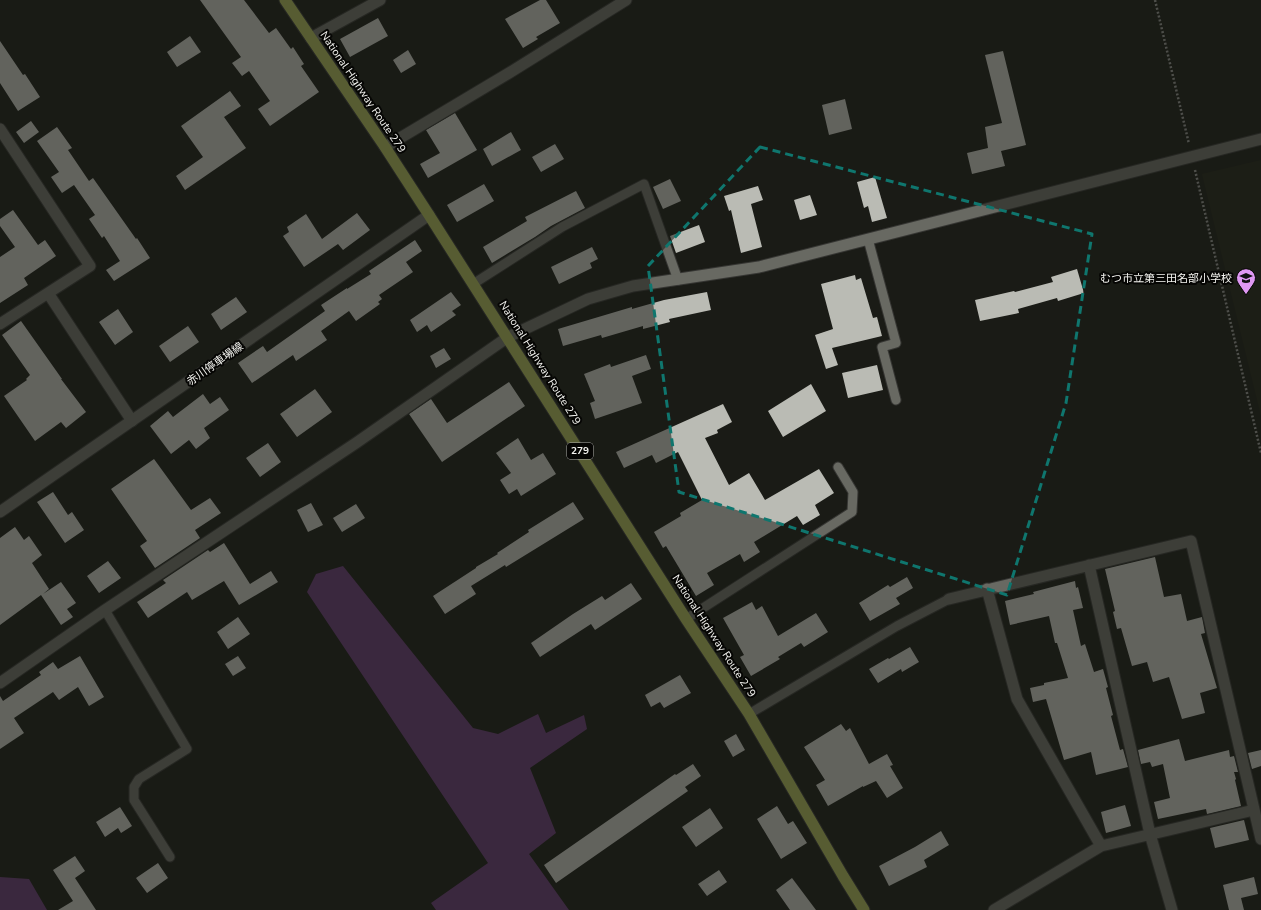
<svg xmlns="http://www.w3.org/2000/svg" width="1261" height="910" viewBox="0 0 1261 910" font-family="'Nunito Sans','Noto Sans JP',sans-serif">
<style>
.built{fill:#212317}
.forest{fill:#63386f}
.building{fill:#babbb4}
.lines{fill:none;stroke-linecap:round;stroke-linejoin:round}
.service-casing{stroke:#363633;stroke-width:11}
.minor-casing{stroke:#363633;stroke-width:13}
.secondary-casing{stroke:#363633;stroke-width:13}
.trunk-casing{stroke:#363633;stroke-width:13}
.path{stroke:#8d8d89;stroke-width:2.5;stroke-dasharray:2 2;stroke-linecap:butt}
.service{stroke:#686962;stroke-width:9}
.minor{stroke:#686962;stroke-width:11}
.secondary{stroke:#686962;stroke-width:11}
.trunk{stroke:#a2ac54;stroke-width:11}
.marked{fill:none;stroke:#0f766e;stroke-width:3;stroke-dasharray:8 5;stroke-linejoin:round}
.labels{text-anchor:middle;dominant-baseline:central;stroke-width:4;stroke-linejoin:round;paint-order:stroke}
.shield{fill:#060604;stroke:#adadaa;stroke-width:1}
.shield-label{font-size:10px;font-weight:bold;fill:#f5f5f1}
.street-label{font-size:11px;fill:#f5f5f1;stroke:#060604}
.poi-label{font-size:11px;fill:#f5f5f1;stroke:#060604;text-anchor:end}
</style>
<rect width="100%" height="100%" fill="#1a1b16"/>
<path class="built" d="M1261 160V416L1202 174Z"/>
<path class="forest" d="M343 566 473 728 498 734 538 714 546 733 584 715 587 729 530 768 556 833 529 854 569 910H436L431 903 488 863 307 592 316 574Z
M0 877 29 879 47 910H0Z"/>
<path class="building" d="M200 0H244L269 33 276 28 291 49 293 47 304 64 301 66 319 92 270 126 258 109 270 101 249 71 242 76 232 63 241 57Z
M540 0H546L560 23 536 37 538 39 523 48 505 19Z
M378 18 388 36 350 57 340 39Z
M190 36 201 52 177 67 167 52Z
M0 41 23 75 25 74 40 97 18 111 0 83Z
M408 50 416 64 401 73 393 60Z
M1003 51 1026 145 1001 151 1005 166 972 174 967 153 988 148 985 127 1002 123 985 55Z
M230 91 241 106 224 117 246 148 185 190 176 176 203 157 181 126Z
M845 99 852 129 829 135 822 105Z
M455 113 477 150 428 178 420 164 440 153 426 130Z
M31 121 39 132 24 143 16 132Z
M57 127 72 148 68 150 89 181 93 178 136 239 137 238 150 258 114 281 106 270 120 261 104 236 102 238 89 219 95 215 74 185 62 193 51 177 59 172 37 141Z
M511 132 521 150 492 166 483 149Z
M555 144 564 159 541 172 532 157Z
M875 177 887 218 872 222 868 206 864 208 857 182Z
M670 179 681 201 663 209 653 187Z
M484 184 494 201 457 222 447 205Z
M758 186 763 200 751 204 762 247 741 253 731 210 729 211 724 196Z
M576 191 585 208 551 226 535 237 492 263 483 247 527 221 525 217Z
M810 195 817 215 800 220 794 200Z
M13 210 38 245 45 240 56 256 24 278 28 285 0 303V257L15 247 0 226V219Z
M357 213 370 230 343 250 338 244 304 267 283 236 289 232 287 227 306 214 322 239Z
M699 225 705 242 676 253 670 236Z
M415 240 422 251 406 262 413 272 379 295 382 299 378 302 380 304 356 321 349 311 321 331 327 340 296 361 293 355 252 383 238 363 263 346 267 352 325 311 321 305 347 288V289L371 274 369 271Z
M592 247 598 259 590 263 592 268 559 284 551 267Z
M1077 269 1084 293 1058 301 1057 298 1018 309 1019 313 980 321 975 300 1014 291 1015 292 1053 282 1051 277Z
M855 275 856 280 861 278 873 318 877 317 882 336 832 348 838 365 826 369 815 335 833 329 821 284Z
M451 292 461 305 452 311 456 315 431 332 427 325 417 332 410 320Z
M707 292 711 310 669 319 670 322 643 329V326L602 338 601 335 563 346 558 329 632 307V309L664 300Z
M236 297 247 312 221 330 211 314Z
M118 309 133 332 115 345 99 322Z
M21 321 62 379H61L86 412 66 428 61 422 35 441 4 396 27 380 26 379 30 375 2 335Z
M188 326 199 342 170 362 159 346Z
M444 348 451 359 436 368 430 356Z
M646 355 651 369 632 376 642 403 595 419 590 403 595 401 584 374 610 364 611 367Z
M877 365 883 390 848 398 842 373Z
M509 382 525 406 442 462 409 414 431 399 447 423Z
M811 384 826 411 783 437 768 411Z
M315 389 332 412 297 437 280 414Z
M203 394 210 404 220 397 229 410 204 428 210 438 196 449 189 440 171 454 150 426 168 411 173 417Z
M723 404 732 422 717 430 718 433 705 438 729 485 749 473 765 500 819 469 834 493 815 505 820 515 803 525 797 516 754 542 760 552 744 562 740 554 707 573 714 585 696 596 666 546 663 548 654 532 681 516 680 513 702 500 678 452 656 463 652 455 624 468 616 452Z
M518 438 531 460 543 453 556 474 521 496 517 489 509 494 500 480 511 473 496 453Z
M268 443 281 462 260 477 246 458Z
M154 459 191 510 210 498 221 513 195 530 200 538 155 568 140 546 147 541 111 489Z
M53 492 68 515 72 512 84 530 65 543 37 502Z
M573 502 584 519 506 567 505 565 471 586 476 594 445 614 433 596 476 568V567L498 554 497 553 529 532 528 530Z
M311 503 323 525 308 532 297 510Z
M356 504 365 518 342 532 333 518Z
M15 527 24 540 29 536 42 555 32 563 49 589 43 594 61 582 76 603 67 609 73 617 61 625 41 595 0 625V538Z
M224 543 250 584 271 571 278 582 239 605 224 581 192 600 187 592 148 618 137 602 166 583 163 580 208 550 210 552Z
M1155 557 1164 597 1181 594 1187 621 1202 617 1205 633 1201 634 1217 688 1200 693 1205 713 1182 719 1169 677 1153 682 1147 662 1132 666 1121 628 1117 629 1113 612 1115 611 1105 569Z
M108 561 121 578 99 593 87 576Z
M907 577 913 588 896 598 900 604 870 621 859 603 888 585 890 587Z
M1075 581 1076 588 1078 587 1083 608 1073 610 1081 646 1085 644 1094 672 1103 669 1108 687 1106 688 1113 715 1111 716 1120 750 1123 749 1128 767 1096 775 1091 752 1064 760 1046 699 1033 702 1030 688 1044 685V683L1068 678 1057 643H1055L1049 616 1010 625 1005 601 1034 594 1033 592Z
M631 583 642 599 595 630 591 624 540 657 531 643 573 614 602 596 605 600Z
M752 602 756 610 762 606 778 636 816 613 828 632 804 647 801 643 778 657 780 659 751 676 740 657 744 655 723 618Z
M238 617 250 634 228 649 217 632Z
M910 647 919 662 902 672 901 669 878 683 869 669 888 658 889 659Z
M80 656 104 697 89 706 78 687 59 700 53 692 14 718 24 733 0 749V696L3 701 41 675 39 672 53 662 58 669Z
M238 656 246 668 233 676 225 664Z
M680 675 691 693 664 708 660 702 651 707 645 695Z
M841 724 846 731 850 728 869 764 887 754 893 765 890 766 903 788 887 798 876 781 863 787V786L828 806 816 785 825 780 804 747Z
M736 734 745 750 733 757 724 741Z
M1179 739 1185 761 1229 750 1230 757 1234 756 1238 772H1234L1236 779 1235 780 1241 806 1207 814 1206 809 1158 819 1154 802 1170 798 1163 764 1152 767 1150 762 1141 764 1138 750Z
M1261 750V766L1252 769 1248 753Z
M693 764 701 776 685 787 688 791 556 883 544 865 675 774 676 775Z
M1125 805 1131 826 1106 833 1101 812Z
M777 806 788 824 793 821 807 843 781 859 757 819Z
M120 807 132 826 121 833 118 828 105 837 96 822Z
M710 808 723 828 696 847 682 827Z
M1244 820 1249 840 1215 848 1210 828Z
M941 831 949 845 924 860 927 867 889 886 879 866 915 847Z
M75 856 85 871 75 878 96 910H58L73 901 53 870Z
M158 863 168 878 147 893 136 878Z
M719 870 727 882 707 896 698 884Z
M1254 877 1258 894 1241 898 1244 910H1229L1223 885Z
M792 878 816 910H790L776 890Z"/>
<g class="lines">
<g class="service-casing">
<path id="service" d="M868 239 896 343 882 347 896 400
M473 284 562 227 644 184 678 280
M105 610 187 749 139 779 134 787V800L170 857
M686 619 852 512 853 492 838 467
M749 714 897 626 949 599"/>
</g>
<g class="minor-casing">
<path id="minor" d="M311 38 380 0
M0 129 90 266 0 324
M385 147 509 73 626 0
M48 293 132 421
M1089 565 1150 834 1172 910
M987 589 1017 699 1101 846
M949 599 1191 541 1261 839
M0 683 105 610 356 443 508 337 588 299 633 286 759 267 1261 139
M994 910 1101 846 1254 810"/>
</g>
<g class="secondary-casing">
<path id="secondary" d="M0 512 429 215"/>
</g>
<g class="trunk-casing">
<path id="trunk" d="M285 0 385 147 429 215 686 619 749 714 843 876 864 910"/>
</g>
<path class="path" d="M1155 0 1189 144
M1195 170 1261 453"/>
<use href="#service" class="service"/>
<use href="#minor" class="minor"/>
<use href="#secondary" class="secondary"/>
<use href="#trunk" class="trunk"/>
</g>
<path d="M0 0H1261V910H0ZM760 147 1092 234 1066 403 1007 595 679 492 648 266Z" fill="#1a1b16" fill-opacity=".55" fill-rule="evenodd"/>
<path class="marked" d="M760 147 1092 234 1066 403 1007 595 679 492 648 266Z"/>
<defs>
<g id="school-pin" transform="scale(1)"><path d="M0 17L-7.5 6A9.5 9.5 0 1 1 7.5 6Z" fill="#df98f2" stroke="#060604"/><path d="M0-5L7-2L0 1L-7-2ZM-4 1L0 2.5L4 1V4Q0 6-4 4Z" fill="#111"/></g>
</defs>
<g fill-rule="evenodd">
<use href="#school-pin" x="1246" y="278"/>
</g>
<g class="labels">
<rect class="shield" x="567" y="443" width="26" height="16" rx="3"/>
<g class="shield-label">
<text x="580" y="451">279</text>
</g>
<g class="street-label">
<text transform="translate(363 92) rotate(56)">National Highway Route 279</text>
<text transform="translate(540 363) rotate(58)">National Highway Route 279</text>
<text transform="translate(215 364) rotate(-35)">赤川停車場線</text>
<text transform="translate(714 636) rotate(57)">National Highway Route 279</text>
</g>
<g class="poi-label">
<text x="1232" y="278">むつ市立第三田名部小学校</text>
</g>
</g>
</svg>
